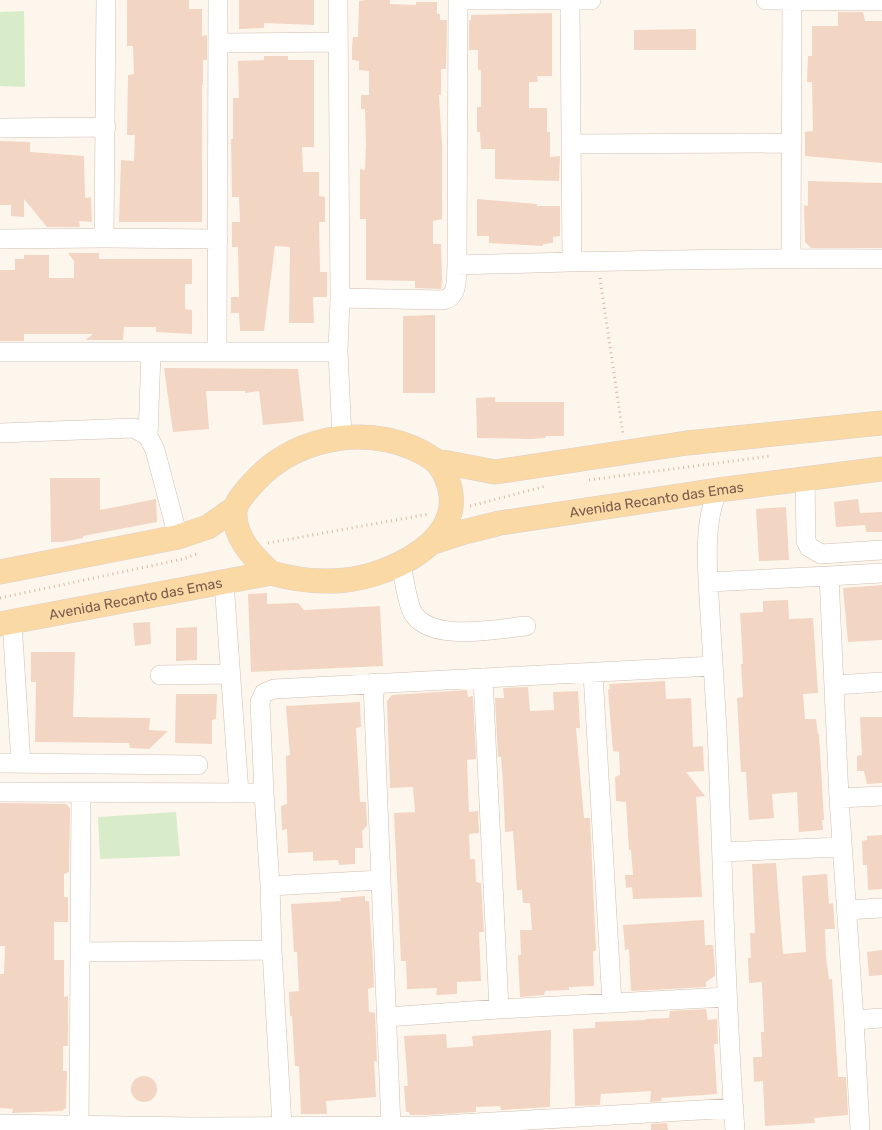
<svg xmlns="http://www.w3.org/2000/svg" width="882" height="1130" viewBox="0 0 882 1130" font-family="Rubik,sans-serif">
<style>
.green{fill:#d8ecc9}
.building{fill:#f3d5c3}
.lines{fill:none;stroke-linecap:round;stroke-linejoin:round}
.minor-casing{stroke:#d1beb0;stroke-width:20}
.major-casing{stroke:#dad1cd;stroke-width:25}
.path{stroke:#d9b8a5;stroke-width:3;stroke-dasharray:1 4;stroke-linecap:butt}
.minor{stroke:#fff;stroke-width:19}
.major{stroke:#fbd9a5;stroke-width:24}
.labels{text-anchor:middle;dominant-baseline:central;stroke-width:4;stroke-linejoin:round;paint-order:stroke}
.street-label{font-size:14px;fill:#7a5c4d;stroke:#fffaf3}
</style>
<rect width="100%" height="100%" fill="#fdf6ec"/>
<path class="green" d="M24 11 25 87 0 86V12Z
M176 812 180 856 100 859 98 817Z"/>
<path class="building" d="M127 0H189V9H202V36L207 35V60H203V85H202V222H119L121 160 134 161 135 135H127L128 75 134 74 133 46H127Z
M239 0H314V25L264 23V28L239 29Z
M366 0H390V4L416 5V2H437V14H440V20H447L446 69H441V95H439L442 144V219L433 221V244H441L442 281 441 289 415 288V281L366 280V219H360V169L365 170 366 144 365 109H361V95H369V71L359 70V61L352 60V45L353 37H358L359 1Z
M838 12H863L865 21H882V163L805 156V132L813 131 812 82H807L808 56H812V26H838Z
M552 13V76H537L538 82H529V108H547V132H550V157L560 156 559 181 495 179V149H481L480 132H477V107H481V70H478V50H469V20H471V15Z
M696 29V50H634V30Z
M264 56H288V60H314V147H302L303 172H319V196L325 197V222H319L320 272H327V297H313L314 323H289L290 247 275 246 264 331H240L239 313H231V297H239L238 247H232V222H240L239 197H232L231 139H233V98H239L238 61 264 60Z
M0 141 30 142V152L84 156 85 198 91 197 92 222 79 221 80 227H47L24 199V217L11 216V205H0Z
M808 181 882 183V248H811L805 242 804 205 808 206Z
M477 199 537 204V206H560V236L553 237V243L543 244V246L489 243V236H477Z
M68 253H99V259H192V284H185V309L192 310V334L156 332V327H124L123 340H86L93 334H24V341H0V270H15V259H24V255H49V278H74V261Z
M435 315V393H403V316Z
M164 368 298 369 304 421 263 425 259 391 245 393V391H206L209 429 173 432Z
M495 397V402H564V436H546L545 438 530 439 477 438 476 398Z
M50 478H100V510L156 499 157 522 83 536V538L62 542H51Z
M858 499 860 513 882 512V532H866L865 525 836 527 834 502Z
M786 507 789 560 759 561 756 509Z
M882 585V640L848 642 843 588Z
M267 593V604L298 603 304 610 380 606 383 666 251 672 248 594Z
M788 600 789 619 813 618 818 693 803 694 805 719H816L818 734H819L824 820H822L823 830 799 832 797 792 772 794 774 818 749 820 746 772H741L737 698 743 697 741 664H743L740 613 763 612V601Z
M150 622 151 644 135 646 133 623Z
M197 627V660L176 661V628Z
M31 652H75L73 717 150 718 149 730 168 731 149 749 130 748 129 743 35 742 36 682H31Z
M665 681 666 699 691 698 693 747 703 746 704 771 686 772 705 796 696 797 702 897 633 899 632 887 626 888 625 875H633L631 850H629L626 802 616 801 615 777 620 775 619 752 613 751 608 690 610 689 609 684Z
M528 687 530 711 554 710 553 692 578 691 580 728H576L584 818H590L596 951H593L594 986 569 987V990L545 991 544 995 520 997 518 955H521L520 930H532L530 903H523L522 890H517L513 831 505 832 503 782 501 757H498L495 698H504L503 688Z
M467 690 468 697 473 696 476 759 467 760 469 812 478 811 479 833 469 834 470 859H475L476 882 481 883 484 932H479L481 981 457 982V994L436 995 437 988 407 989 406 961H401L394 813 415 812 413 787 390 788 387 701 392 695Z
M176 694H217L216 719 212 720V744L175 743Z
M360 702 361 727 356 728 359 781 360 802H366L367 826 362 831 363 848H355V864L339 865 338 860 313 861V852L288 853 287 829 282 830 281 806 287 804 286 756 290 755 286 706Z
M860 717H882V783L867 784 864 771H857V756L862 755Z
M0 803 66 804 70 808 69 872 64 874V897H68V922H54V960H64V997L68 996V1046H63V1071H67L66 1108 62 1111 12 1113 13 1109 0 1108V974H4L5 946H0Z
M882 835V889L868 890 867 865H863L862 841 867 840V836Z
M776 863 783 954 806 952 802 876 827 874 829 904 833 903 835 929H825L826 957 829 979H832L838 1077H846L848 1115 814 1118 815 1123 765 1126 763 1081 754 1082 753 1057H762L761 1032H764L762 982 749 983 748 958H751L750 933H755L752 864Z
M365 896V901H369L373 962 374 987 368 989 369 1012 375 1013 377 1062 374 1061 376 1097 326 1101 327 1114H301L299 1066H295L292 1016H290L289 992 299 991 297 952H294L291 904 341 901 340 898Z
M704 920 705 945H713L715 967V976L706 982V987L631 991 629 949 625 950 623 925Z
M882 950V975L869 976 867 952Z
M706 1009 708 1020 717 1019 718 1044H714L717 1094 661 1098 662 1101 650 1102 651 1091 601 1094 600 1105 575 1106 573 1029 595 1028V1022L645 1020V1019L669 1018 670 1011Z
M551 1030 550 1107 501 1110 500 1106 476 1107V1112L426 1115H410L409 1112H406L404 1086H408L404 1036 446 1034 447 1048 473 1046 472 1036Z
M131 1089a13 13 0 1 1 26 0a13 13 0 1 1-26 0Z
M667 1123 668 1130H651V1124Z"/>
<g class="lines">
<g class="minor-casing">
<path id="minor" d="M338 0 340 298 338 352 342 437
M458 0H591
M766 0 882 1
M570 1 572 261
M219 43 338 42
M0 128 106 127
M571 144 790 143
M104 238 106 0
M0 239 104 238 218 239
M791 258 792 0
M457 265C599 261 740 258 882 259
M340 298 442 300C459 298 456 278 457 265L458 0
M0 352H338
M217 352 218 0
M0 433 134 428 148 436 155 450 178 537
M148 436 151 353
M805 479 806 541 809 547 821 554 882 550
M718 490C702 524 708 576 710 613 712 652 715 691 717 730 723 863 725 997 735 1130
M401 564C404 579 406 595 411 609 425 644 497 629 526 626
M829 576 882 573
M224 582 239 793
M709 582 829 576 839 798 854 1020 860 1130
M12 622 21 763
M593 673 612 1003
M160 675 230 674
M483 678 499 1009
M373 683 391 1127
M835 685 882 682
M0 763 198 765
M0 792 264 793
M839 798 882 796
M722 852 842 847
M270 886 380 880
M846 910 882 908
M80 952 272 950
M387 1017 499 1009 727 997
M854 1020 882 1018
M0 1124 191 1127 426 1126 734 1108
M282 1126 272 950 270 886 264 793 260 702 264 693 274 689C420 680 567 675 713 666
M79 1130 81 794"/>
</g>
<g class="major-casing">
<g id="major">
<path d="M437 462 448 463 495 472 687 443 882 423"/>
<path id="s1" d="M433 542 464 532 500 523 718 490 882 469"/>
<path d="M0 572 178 537 208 527 235 508"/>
<path id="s2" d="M0 624 271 573C296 580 320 583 346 580 386 576 457 545 451 495 450 483 443 467 433 459 378 422 298 433 254 482 248 489 236 501 235 510 233 537 253 557 271 573"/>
</g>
</g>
<path class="path" d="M600 278 623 435
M589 480 771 456
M470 506 546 486
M268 543 429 514
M0 598 183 559 199 553"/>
<use href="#minor" class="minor"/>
<use href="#major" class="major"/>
</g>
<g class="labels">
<g class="street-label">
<text stroke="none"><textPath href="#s1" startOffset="228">Avenida Recanto das Emas</textPath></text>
<text stroke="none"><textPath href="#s2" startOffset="138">Avenida Recanto das Emas</textPath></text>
</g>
</g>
</svg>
